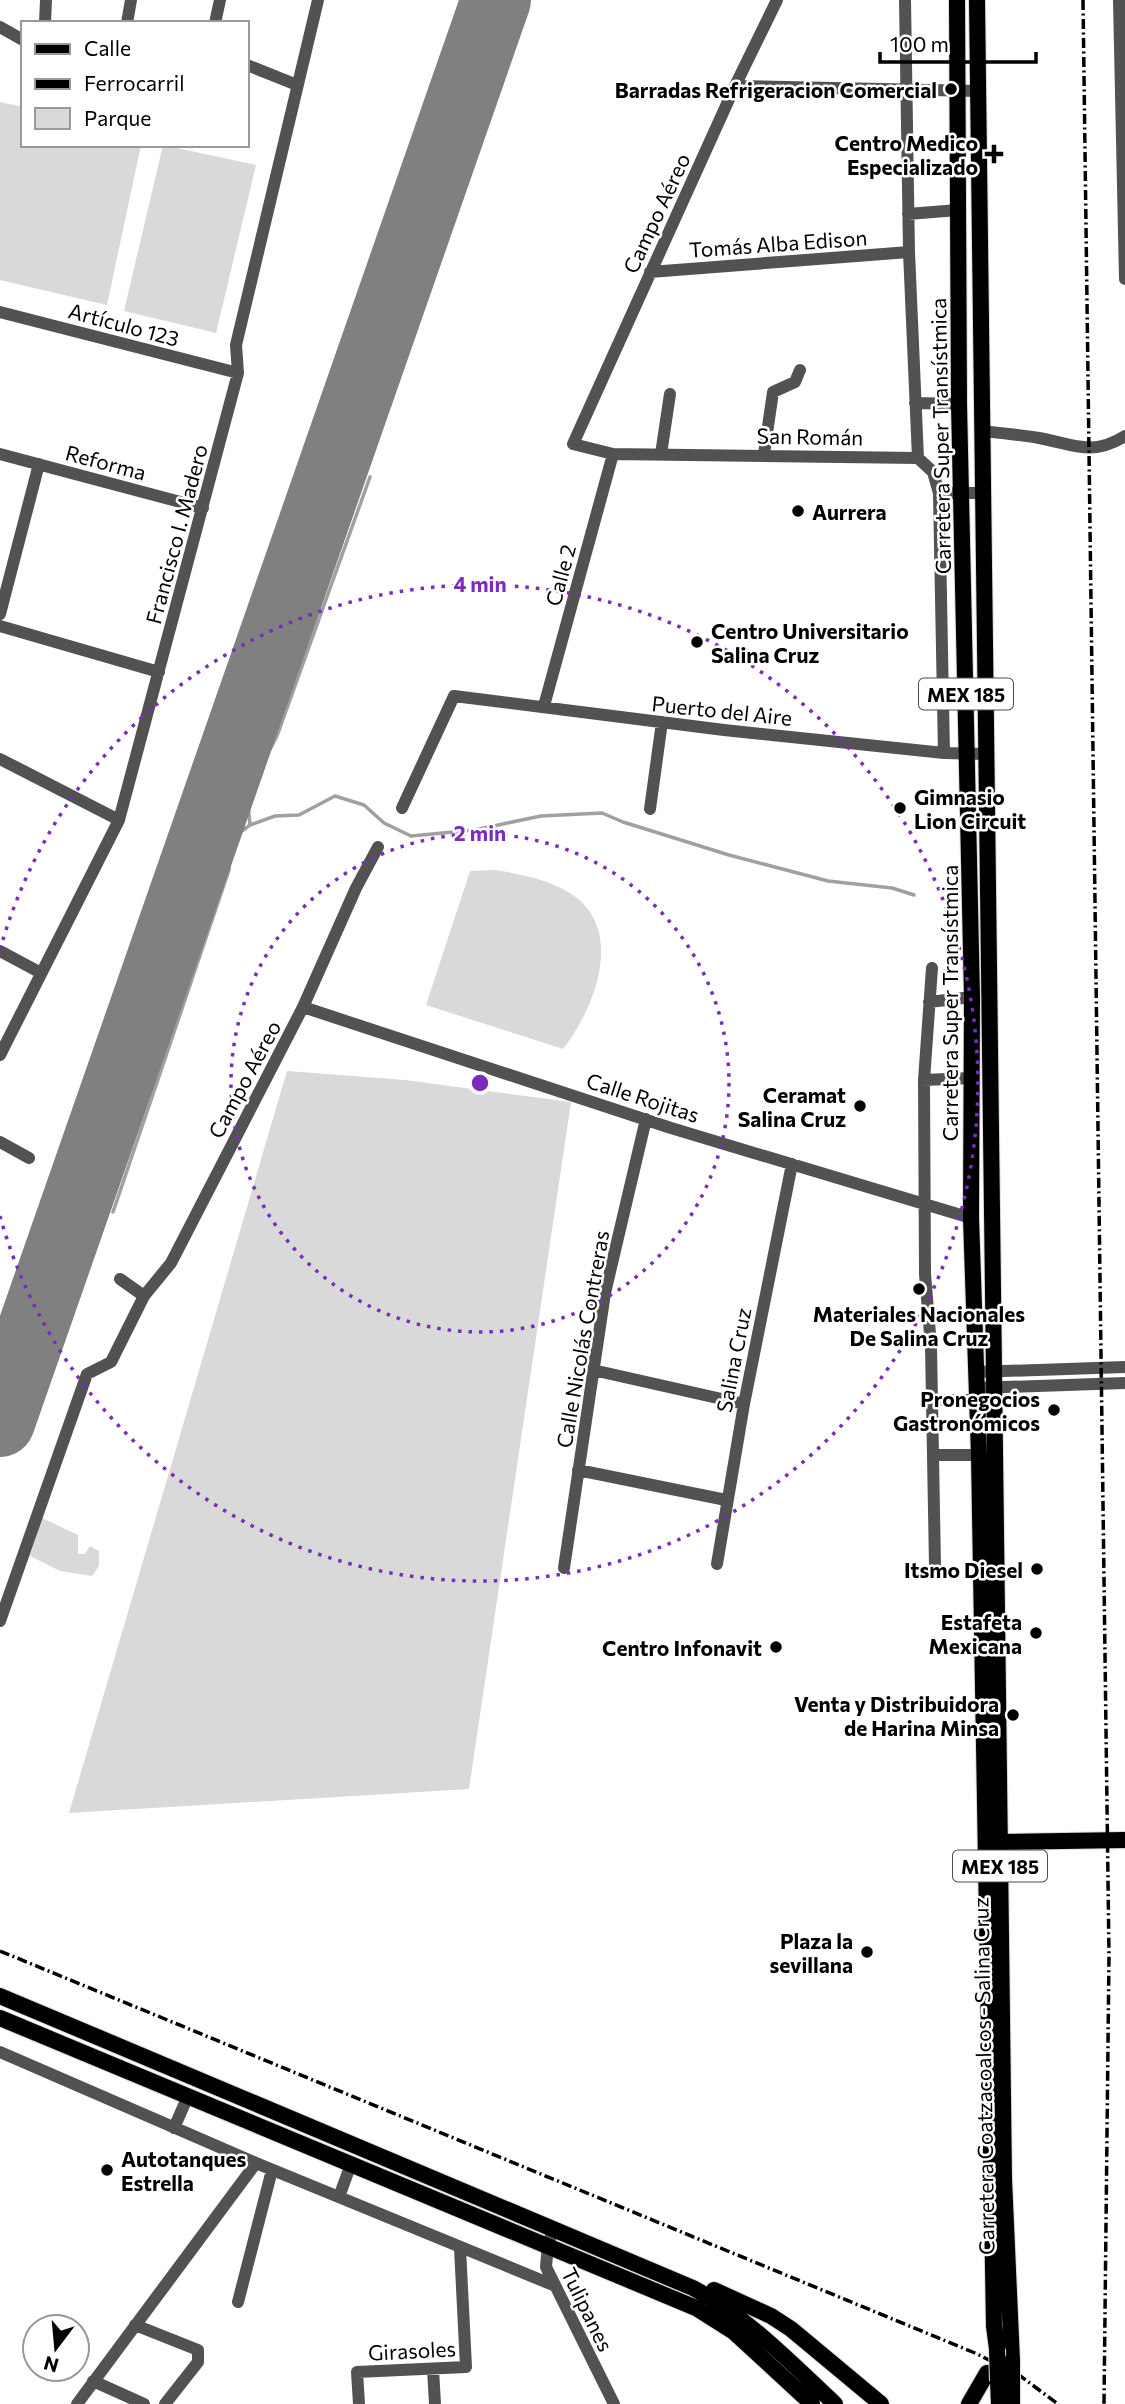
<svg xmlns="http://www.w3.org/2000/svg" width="1125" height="2404" viewBox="0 0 1125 2404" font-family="Commissioner,sans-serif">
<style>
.green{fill:#d9d9d9}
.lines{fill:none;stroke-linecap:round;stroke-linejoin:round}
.stream{stroke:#a0a0a0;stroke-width:3.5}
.runway{stroke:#808080;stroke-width:70}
.major-casing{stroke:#dbdbdb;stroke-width:18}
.minor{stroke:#525252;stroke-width:12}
.major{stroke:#000;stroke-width:16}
.rail{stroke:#000;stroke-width:3.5;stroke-dasharray:10 3.5 2 3.5;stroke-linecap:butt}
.major-bridge-casing{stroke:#dbdbdb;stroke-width:18;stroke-linecap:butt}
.major-bridge{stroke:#000;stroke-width:16}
.ring{fill:none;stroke:#7b2cbf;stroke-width:3.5;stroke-dasharray:3.5 7}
.poi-dot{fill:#000;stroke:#fff;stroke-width:2.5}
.labels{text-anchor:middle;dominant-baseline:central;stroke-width:5;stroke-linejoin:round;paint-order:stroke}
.shield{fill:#fff;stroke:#4c4c4c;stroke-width:2}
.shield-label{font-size:19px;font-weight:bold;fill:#000}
.poi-label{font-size:21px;font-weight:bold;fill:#000;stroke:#fff;text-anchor:end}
.street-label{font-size:21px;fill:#000;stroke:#fff}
.centre{fill:#7b2cbf;stroke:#fff;stroke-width:3.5}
.ring-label{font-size:21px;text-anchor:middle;font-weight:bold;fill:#7b2cbf;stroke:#fff;stroke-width:5;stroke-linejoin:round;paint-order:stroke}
</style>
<rect width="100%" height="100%" fill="#fff"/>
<path class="green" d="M0 102 23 107V145H141L107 305 0 280Z
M163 145 256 165 216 333 124 311Z
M496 870C523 875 554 880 577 898 624 936 593 1011 563 1049L426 1005 470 871Z
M287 1071 405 1080 571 1102 469 1789 69 1813Z
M42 1518 78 1535V1554H85L90 1546 99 1551V1566L92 1576 60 1571 30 1556Z"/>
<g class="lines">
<path class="stream" d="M250 825 275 816 299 815 335 796 364 805 384 823 411 836 474 830 541 816 602 813 623 822 729 855 828 881 892 888 914 895
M113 1212 229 870 230 840 250 825 246 783 258 772 277 736 370 477"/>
<path class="runway" d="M0 1422 496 0"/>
<g class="major-casing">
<path id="major" d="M957 0 959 404 972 997 971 1218 979 1455 994 2326 997 2349
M977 0 1004 2179 1012 2361
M990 1839 1000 1842 1125 1840
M0 1996 693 2288C747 2317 790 2362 835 2404
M0 2018 696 2308 734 2332 812 2404
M714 2290 771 2316 791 2329 881 2404
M998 2381 999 2404
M1012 2382V2404
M969 2404 987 2373"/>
</g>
<path class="minor" d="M777 0 735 86 573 444 613 454 918 458 933 472 939 493H984
M905 0 909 252 918 458
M1119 0 1125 279
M45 23 46 0
M127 23 131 0
M215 23 220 0
M0 27 23 40
M247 65 297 85
M735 86 978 91
M908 214 958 210
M650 272 909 252
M0 312 238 373
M915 403 959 404
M983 431C1001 433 1020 435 1039 438 1072 444 1092 457 1125 436
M0 454 203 508
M661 454 670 394
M764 454 773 392 795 382 800 370
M939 493 944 753
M0 614 39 464
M0 626 159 672
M544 706 613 454
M0 759 119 820
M402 808 454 696 724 730 944 753 986 754
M650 809 662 722
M0 951 41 973
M932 968 924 1080 925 1274 931 1346 935 1566
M929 1002 972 997
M303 1007 671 1128 971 1218
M0 1055 119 820 238 373 236 345 318 0
M924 1080 971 1078
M0 1142 29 1158
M120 1279 144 1296 171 1263 303 1007 356 888 378 847
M593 1370 744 1404
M975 1372 1125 1367
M975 1388 1125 1383
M932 1400H975
M933 1455H979
M578 1470 726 1500
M717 1564 744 1404 792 1164
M564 1568 605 1293 646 1119
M0 1621 87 1374 111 1362 144 1296
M0 2052 256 2163 553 2285
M174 2128 188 2096
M339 2197 351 2164
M554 2228 548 2244 546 2267 614 2404
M238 2302 272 2170
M135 2325 198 2350V2362L165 2404
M433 2369 435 2404
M93 2381 144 2404
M77 2404 256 2163
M359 2404 357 2372 466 2367 460 2248"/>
<use href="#major" class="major"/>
<path class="rail" d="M1083 0 1109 1955 1104 2404
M0 1951 975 2353 1019 2375 1058 2404"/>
<g class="major-bridge-casing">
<path id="major-bridge" d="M997 2349 998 2381
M1012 2382V2361"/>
</g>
<use href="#major-bridge" class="major-bridge"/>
</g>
<g class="ring">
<circle cx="480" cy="1083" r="249"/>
<path d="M0 950A498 498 0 1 1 0 1216"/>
</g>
<g class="poi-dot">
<circle cx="951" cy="89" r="7"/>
<path d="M990.5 143.5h7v7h7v7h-7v7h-7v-7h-7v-7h7z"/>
<circle cx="798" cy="511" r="7"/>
<circle cx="697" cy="642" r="7"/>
<circle cx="900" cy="808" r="7"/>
<circle cx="860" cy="1106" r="7"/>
<circle cx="919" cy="1289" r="7"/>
<circle cx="1054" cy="1410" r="7"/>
<circle cx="1037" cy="1569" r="7"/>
<circle cx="1036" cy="1633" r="7"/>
<circle cx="776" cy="1647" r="7"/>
<circle cx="1013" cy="1715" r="7"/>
<circle cx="867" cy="1952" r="7"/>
<circle cx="107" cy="2170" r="7"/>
</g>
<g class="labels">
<g class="shield">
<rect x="919" y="678.5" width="94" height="31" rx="5"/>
<rect x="953" y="1850.5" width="94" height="31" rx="5"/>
</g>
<g class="shield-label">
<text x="966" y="694">MEX 185</text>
<text x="1000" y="1866">MEX 185</text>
</g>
<g class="poi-label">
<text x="937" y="89">Barradas Refrigeracion Comercial</text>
<text x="978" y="142">Centro Medico<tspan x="978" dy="24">Especializado</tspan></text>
<text x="812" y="511" text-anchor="start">Aurrera</text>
<text x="711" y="630" text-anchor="start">Centro Universitario<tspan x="711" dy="24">Salina Cruz</tspan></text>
<text x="914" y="796" text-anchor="start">Gimnasio<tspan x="914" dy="24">Lion Circuit</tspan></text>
<text x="846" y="1094">Ceramat<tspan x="846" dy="24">Salina Cruz</tspan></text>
<text x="919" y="1313" text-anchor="middle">Materiales Nacionales<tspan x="919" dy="24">De Salina Cruz</tspan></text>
<text x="1040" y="1398">Pronegocios<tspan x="1040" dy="24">Gastronómicos</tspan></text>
<text x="1023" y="1569">Itsmo Diesel</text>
<text x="1022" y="1621">Estafeta<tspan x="1022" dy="24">Mexicana</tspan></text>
<text x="762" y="1647">Centro Infonavit</text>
<text x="999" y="1703">Venta y Distribuidora<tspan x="999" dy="24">de Harina Minsa</tspan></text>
<text x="853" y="1940">Plaza la<tspan x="853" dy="24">sevillana</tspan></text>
<text x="121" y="2158" text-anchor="start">Autotanques<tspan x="121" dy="24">Estrella</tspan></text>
</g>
<g class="street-label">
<text transform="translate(656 213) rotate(-65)">Campo Aéreo</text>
<text transform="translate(778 243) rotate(-4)">Tomás Alba Edison</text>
<text transform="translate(124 324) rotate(15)">Artículo 123</text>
<text transform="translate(810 436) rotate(1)">San Román</text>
<text transform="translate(940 436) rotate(-91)">Carretera Super Transístmica</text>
<text transform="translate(106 462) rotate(15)">Reforma</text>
<text transform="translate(176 534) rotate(-75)">Francisco I. Madero</text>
<text transform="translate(560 575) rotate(-75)">Calle 2</text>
<text transform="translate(722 710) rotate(6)">Puerto del Aire</text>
<text transform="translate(949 1003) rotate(-90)">Carretera Super Transístmica</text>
<text transform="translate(244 1079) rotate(-62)">Campo Aéreo</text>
<text transform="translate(643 1097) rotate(18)">Calle Rojitas</text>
<text transform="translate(582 1339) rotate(-80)">Calle Nicolás Contreras</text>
<text transform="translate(733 1360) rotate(-79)">Salina Cruz</text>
<text transform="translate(983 2076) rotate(-91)">Carretera Coatzacoalcos - Salina Cruz</text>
<text transform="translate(588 2309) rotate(64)">Tulipanes</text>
<text transform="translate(412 2350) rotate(-3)">Girasoles</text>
</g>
</g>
<circle cx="480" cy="1083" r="10" class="centre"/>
<g class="ring-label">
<text x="480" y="592">4 min</text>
<text x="480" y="841">2 min</text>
</g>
<rect x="21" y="21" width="228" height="126" fill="#ffffff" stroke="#999999" stroke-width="2"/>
<rect x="35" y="44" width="35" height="10" fill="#000000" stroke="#999999" stroke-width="2"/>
<text x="84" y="56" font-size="21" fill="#000000">Calle</text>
<rect x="35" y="79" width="35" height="10" fill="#000000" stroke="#999999" stroke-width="2"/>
<text x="84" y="91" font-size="21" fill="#000000">Ferrocarril</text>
<rect x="35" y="108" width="35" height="21" fill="#d9d9d9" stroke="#999999" stroke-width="2"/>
<text x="84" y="126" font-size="21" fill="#000000">Parque</text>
<g transform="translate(56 2348) rotate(196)"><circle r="33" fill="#ffffff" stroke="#999999" stroke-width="2"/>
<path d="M0-5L12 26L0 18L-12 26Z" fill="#000000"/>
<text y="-10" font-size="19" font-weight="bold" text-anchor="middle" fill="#000000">N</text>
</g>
<path d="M880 52v10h156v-10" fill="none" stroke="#000000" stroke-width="3.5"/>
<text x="890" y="52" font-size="21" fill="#000000" stroke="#ffffff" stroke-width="5" paint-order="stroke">100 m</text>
</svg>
